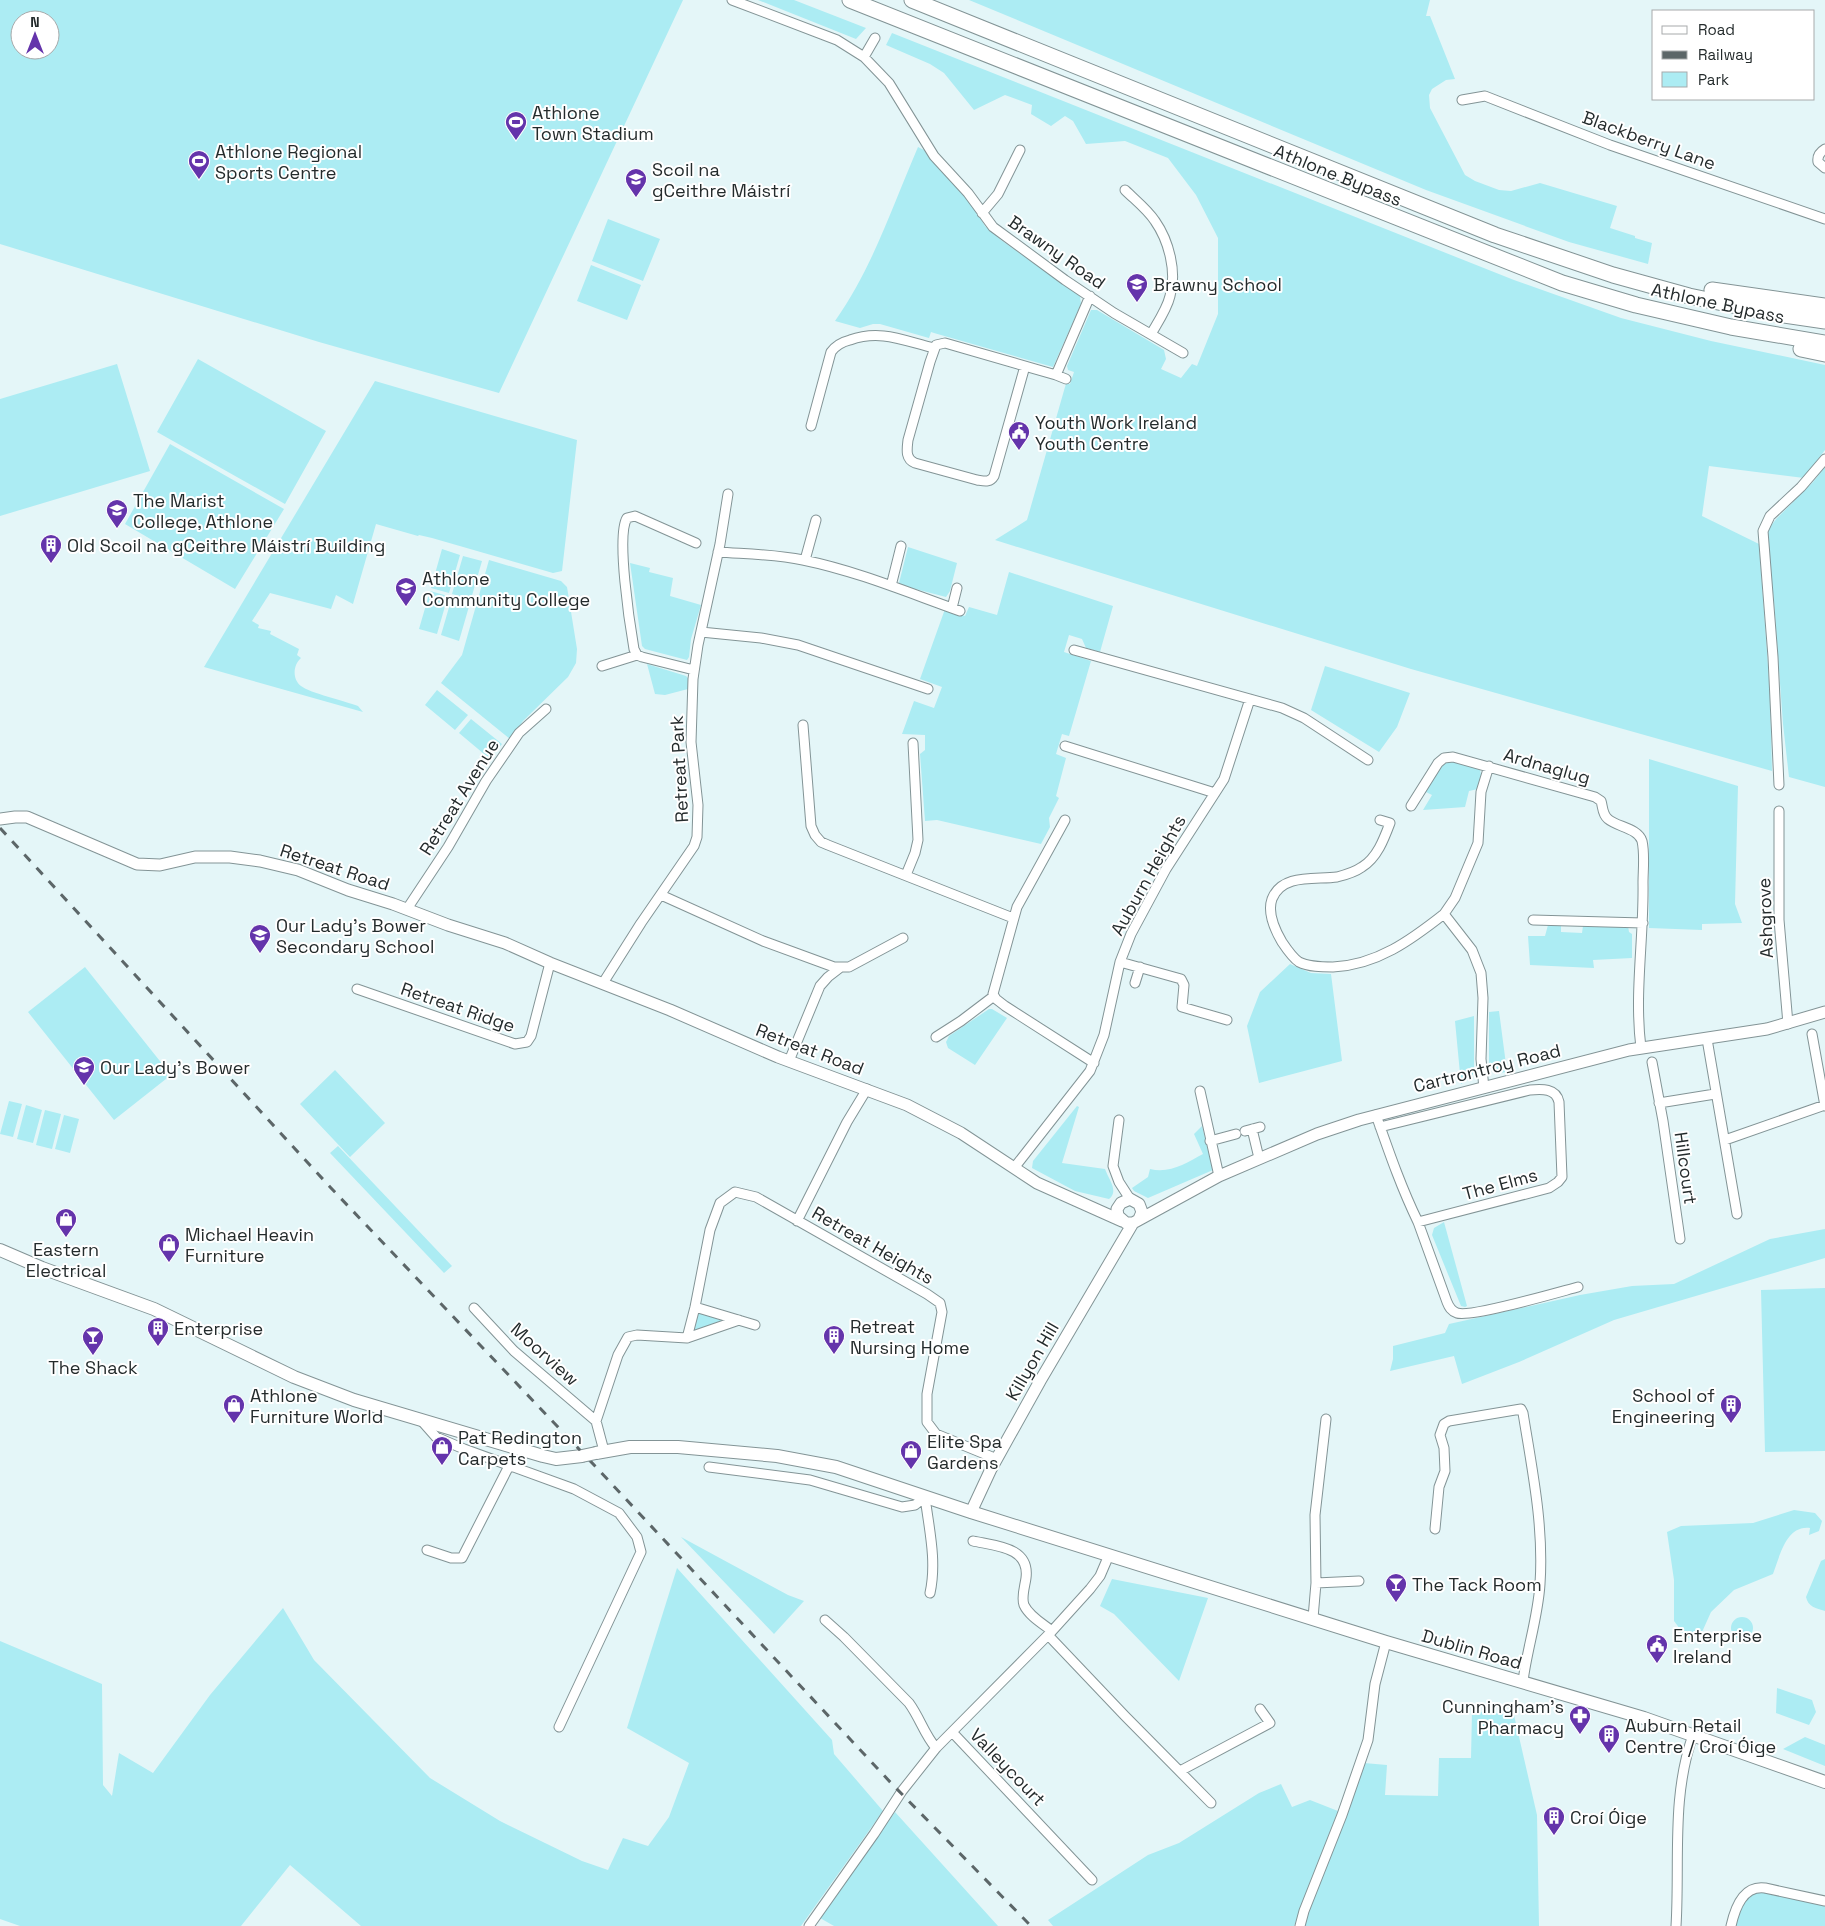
<svg xmlns="http://www.w3.org/2000/svg" width="1825" height="1926" viewBox="0 0 1825 1926" font-family="'Space Grotesk',sans-serif">
<style>
.green{fill:#acecf3;fill-rule:evenodd}
.lines{fill:none;stroke-linecap:round;stroke-linejoin:round}
.minor-casing{stroke:#839496;stroke-width:11}
.tertiary-casing{stroke:#839496;stroke-width:13}
.secondary-casing{stroke:#839496;stroke-width:14}
.trunk-casing{stroke:#839496;stroke-width:17}
.minor{stroke:#fff;stroke-width:9}
.tertiary{stroke:#fff;stroke-width:11}
.secondary{stroke:#fff;stroke-width:12}
.trunk{stroke:#fff;stroke-width:15}
.rail{stroke:#5c6668;stroke-width:3;stroke-dasharray:9 9;stroke-linecap:butt}
.secondary-bridge-casing{stroke:#839496;stroke-width:14;stroke-linecap:butt}
.secondary-bridge{stroke:#fff;stroke-width:12}
.labels{text-anchor:middle;dominant-baseline:central;stroke-width:4;stroke-linejoin:round;paint-order:stroke}
.poi-label{font-size:18px;fill:#242b2c;stroke:#fff;text-anchor:start}
.street-label{font-size:18px;fill:#242b2c;stroke:#fff}
</style>
<rect width="100%" height="100%" fill="#e4f6f8"/>
<path class="green" d="M0 0H683L499 393 319 342 0 244ZM20 20H50V50H20Z
M758 0H794L866 28 856 39Z
M969 0H1430L1426 16H1430L1455 79 1446 80 1432 89 1429 95 1430 108 1465 175 1475 181 1499 190 1511 191 1540 183 1617 206 1610 228 1635 236V238L1652 243 1648 264 1569 242 1426 190Z
M892 33 1514 280 1621 318 1711 341 1825 365V450L1804 478 1709 466 1702 516 1759 544 1770 693 1772 771 1411 669 995 540 1027 520 1065 387 1066 384H1070L1074 372 1068 370 1067 366 1091 310H1097L1164 350 1166 359 1161 369 1181 378 1192 364 1197 366 1218 314V238L1196 195 1168 158 1125 141 1086 144 1073 121 1065 116 1051 126 1031 114 1032 105 1005 95 974 110 944 73 930 64 886 45Z
M918 147 924 150 938 168 969 200 985 226 1001 240 1080 296 1081 304 1053 367 934 333 931 332 929 338 880 324H873L860 328 835 321C872 269 893 205 918 147Z
M608 219 660 239 643 281 592 261Z
M591 265 641 285 627 320 577 301Z
M198 359 326 431 285 504 157 432Z
M117 364 150 471 0 516V399Z
M375 381 577 440 562 571 553 573 432 538 419 535 418 536 376 524 353 604 336 595 331 609 270 593 252 621 259 625 258 628 271 631 270 634 299 649 297 655 301 658C293 665 292 679 301 686 310 693 345 701 358 706L363 712 204 667Z
M170 444 284 509 235 589 125 524Z
M1825 467V787L1789 777 1783 724 1774 601 1767 539 1769 528 1777 518 1813 482Z
M908 547 957 563 950 591 946 597 900 585 899 583Z
M442 549 460 555 449 593 431 588Z
M463 556 482 561 471 599 452 594Z
M489 560 561 581 567 587 577 649 576 663 568 677 523 721 510 739 441 683 462 655Z
M630 563 650 568 649 572 673 578 670 596 701 605 691 639 689 657 687 660 645 649 642 646Z
M1009 572 1113 606 1100 652 1086 648 1082 639 1069 635 1064 652 1091 661 1069 736 1062 734 1056 754 1066 758 1056 796 1059 798 1049 818 1050 827 1041 844 937 820 925 821 920 754 925 750V735L902 734 914 701 934 708 942 687 920 679 945 609 965 616 969 607 997 615Z
M430 591 448 596 437 634 419 629Z
M452 597 470 603 459 641 441 635Z
M647 664 686 676 689 679 688 689 665 695 655 694Z
M1325 666 1410 693 1397 727 1379 752 1311 710Z
M437 690 468 715 455 730 425 705Z
M471 719 502 744 490 759 459 733Z
M1649 759 1738 786 1735 904 1742 923 1702 924V930L1649 928Z
M1452 760 1480 770 1481 775 1478 789 1469 791 1465 807 1423 810 1432 795 1424 791 1441 766Z
M1548 925H1561V932L1582 933 1583 926H1628L1629 932 1632 934V958L1593 960 1594 968 1530 965 1528 936H1545Z
M1290 964 1311 973 1331 974 1342 1061 1259 1083 1247 1026 1260 992Z
M85 967 171 1075 114 1120 28 1012Z
M989 1009H992L1007 1018 975 1065 948 1048 946 1042 949 1036Z
M1499 1011 1507 1072C1498 1073 1493 1074 1489 1065V1012Z
M1474 1016V1072L1471 1078 1461 1084 1455 1021Z
M335 1070 385 1123 350 1157 300 1104Z
M9 1101 22 1104 13 1137 0 1134Z
M26 1105 42 1110 33 1143 17 1139Z
M1077 1106 1079 1107 1062 1163 1105 1169C1109 1180 1119 1191 1109 1199L1075 1191 1032 1168 1033 1161Z
M45 1110 61 1114 52 1149 36 1145Z
M64 1115 79 1119 70 1153 55 1149Z
M1202 1126 1213 1170 1148 1198 1134 1191 1132 1188 1148 1177 1150 1169C1170 1174 1186 1163 1203 1154L1194 1134Z
M338 1146 452 1266 444 1273 330 1153Z
M1444 1222 1467 1306 1465 1307 1461 1306 1432 1235 1434 1228Z
M1825 1229V1258L1614 1320 1519 1362 1462 1384 1454 1356 1390 1371 1393 1359V1346L1445 1333 1449 1324 1580 1295 1632 1286 1674 1284 1770 1239Z
M1825 1288V1451L1765 1452 1761 1290Z
M695 1307 739 1320 687 1337Z
M1794 1510 1815 1513 1822 1521 1819 1531 1809 1535 1810 1528C1786 1525 1780 1556 1773 1574L1734 1590 1711 1612 1698 1641 1686 1637 1674 1621V1580L1667 1532 1681 1526 1753 1523Z
M681 1537 788 1595 804 1601 774 1634Z
M1825 1559V1611C1816 1608 1808 1607 1806 1597L1821 1561Z
M677 1568 832 1740 834 1754 883 1811 801 1926H361L290 1865 241 1926H20L0 1919V1641L102 1684 103 1785 112 1796 119 1753 153 1773 210 1695 283 1608 314 1660 430 1778 500 1821 582 1861 608 1870 623 1838 648 1846 669 1817 689 1763 627 1728Z
M1112 1579 1208 1598 1179 1681 1114 1614 1100 1606Z
M1731 1628a11 11 0 1 1 22 0a11 11 0 1 1-22 0Z
M1777 1688 1812 1700 1816 1712 1809 1725 1776 1713Z
M1472 1711 1514 1715 1537 1815 1539 1926H1304L1309 1907 1364 1763 1387 1765 1385 1795 1438 1796 1439 1758H1471Z
M1805 1737 1825 1745V1766L1783 1749Z
M1281 1784 1292 1807 1310 1800 1338 1811 1294 1926H1053L1048 1920 1148 1855 1179 1843 1259 1793Z
M895 1812 998 1926H834L820 1918Z
M1760 1891 1825 1905V1926H1735C1739 1909 1742 1896 1760 1891Z"/>
<g class="lines">
<g class="minor-casing">
<path id="minor" d="M732 0 837 40 864 57 889 83 934 156 968 193 993 227 1065 280 1114 313 1183 353
M864 57 875 38
M1462 100 1485 96 1610 145 1825 219
M1825 149C1820 152 1817 156 1818 162L1825 168
M1125 190C1135 200 1147 209 1155 221 1169 241 1177 272 1170 296 1167 309 1158 322 1151 334
M982 213 998 194 1020 150
M1025 366 994 476C990 483 984 481 977 480L915 463C905 459 907 449 908 440L930 362 936 345 945 343 1056 375 1090 296
M1056 375 1066 379
M811 426 831 352C836 345 842 342 850 340 881 329 904 341 934 348
M718 552C746 554 775 554 803 560 857 571 909 593 960 611
M805 560 816 520
M891 586 901 546
M952 608 957 588
M701 632 761 638 798 645 928 689
M1074 650 1282 708 1304 718 1368 760
M602 666 637 655
M694 670 642 657 637 655 634 649C630 626 616 535 627 518L635 516 696 543
M803 725 811 826 815 835 821 842 828 845 1013 918
M1065 746 1215 793
M1779 785 1773 657 1763 531 1770 516 1801 487 1825 459
M1411 806 1438 763 1444 758 1453 757 1595 797 1601 801C1603 807 1602 814 1608 819 1617 827 1638 828 1642 841 1645 854 1643 870 1643 883 1644 938 1634 994 1641 1048
M1779 811V920L1788 1024
M1065 820 1017 907 993 994 996 999 1005 1006 1094 1063
M1380 820 1390 823C1384 839 1377 858 1362 867 1355 872 1345 875 1337 877 1316 880 1282 873 1272 899 1267 913 1275 930 1282 942 1286 948 1293 958 1299 962 1309 967 1322 967 1333 967 1377 965 1411 940 1444 914L1472 950 1481 973 1483 998 1481 1059 1484 1088
M906 875 915 853 918 840 913 743
M661 895 763 941 834 967H849L903 938
M407 909 448 847 486 781 519 733 546 709
M1444 914 1455 898 1478 843 1481 792 1489 766
M1533 920 1643 923
M1120 962 1181 979 1184 985 1182 1007 1227 1020
M603 983 641 923 694 846 697 837 698 805 691 742 693 679 698 645 720 544 728 494
M1135 983 1140 967
M357 989 515 1044 527 1042 531 1036 550 963
M1812 1034 1825 1106
M936 1037 961 1021 994 996
M1707 1039 1737 1214
M789 1061 820 986 828 977 841 967
M1652 1062 1663 1121 1680 1239
M1200 1091 1219 1176
M1659 1103 1715 1094
M1376 1115C1389 1152 1401 1187 1418 1222L1549 1188 1558 1182 1562 1177 1559 1102C1556 1088 1542 1089 1530 1090L1380 1127
M1119 1120 1113 1166 1119 1182 1130 1199
M1252 1129 1259 1158
M1245 1131 1260 1127
M1725 1140 1825 1105
M1210 1141 1236 1134
M1014 1168 1090 1071 1104 1035 1120 962 1131 934 1166 869 1224 779 1250 699
M797 1221 847 1122 867 1089
M1418 1222 1447 1302C1449 1307 1451 1311 1457 1313 1470 1318 1559 1292 1578 1287
M695 1307 755 1325
M474 1308 514 1351 596 1421 604 1451
M687 1338 695 1307 710 1230 720 1203 735 1192 756 1197 927 1294 940 1303 942 1312 927 1394V1422L936 1434 997 1459
M421 1420 436 1437 464 1449 574 1489 619 1513 637 1537 641 1552 559 1727
M596 1421 618 1355 628 1337 637 1335 687 1338 739 1320
M709 1467 810 1480 902 1507 915 1505 925 1497
M925 1497C929 1529 937 1561 930 1593
M1435 1529 1439 1487 1445 1471 1444 1448 1440 1435 1444 1424 1449 1421 1521 1409 1523 1413C1532 1469 1544 1526 1540 1584 1538 1617 1527 1649 1523 1681
M973 1541C996 1546 1030 1547 1026 1578 1025 1586 1021 1597 1024 1605 1029 1616 1043 1624 1052 1631
M427 1550 451 1558H462L509 1466
M1316 1583 1359 1581
M1313 1618 1316 1583 1315 1515 1326 1419
M825 1620 844 1637 909 1703C920 1718 924 1734 936 1748
M1048 1635 1125 1716 1211 1803
M953 1733 1092 1880
M1180 1771 1270 1723 1260 1709
M809 1926 874 1834 902 1791 936 1748 1052 1631 1090 1589 1100 1576 1109 1555
M1300 1926 1304 1911 1342 1815 1368 1740 1375 1684 1386 1642
M1676 1926C1680 1862 1671 1797 1693 1735
M1731 1926C1735 1908 1743 1885 1765 1888L1825 1901"/>
</g>
<g class="tertiary-casing">
<path id="tertiary" d="M0 819 15 817H27L137 864 160 865 195 857H230L260 861 298 870 348 890 393 904 448 925 505 943 550 963 670 1010 778 1057 907 1105 961 1133 1037 1183 1122 1221
M1139 1219 1142 1212 1139 1204 1130 1199 1121 1203 1117 1209 1118 1216 1126 1223H1133L1219 1176 1317 1134 1359 1120 1629 1050 1767 1029 1825 1012
M971 1512 991 1469 1040 1381 1133 1223"/>
</g>
<g class="secondary-casing">
<path id="secondary" d="M0 1250 42 1268 154 1309 294 1377 354 1400 543 1456 556 1459 582 1456
M596 1453 630 1447H678L777 1456 836 1467 971 1512 1386 1642 1644 1718 1825 1782"/>
</g>
<g class="trunk-casing">
<path id="trunk" d="M850 0 1562 283 1636 305 1731 327 1825 343
M912 0 1495 235 1613 275 1689 296 1776 314 1825 321
M1712 290 1825 306
M1801 349 1825 354"/>
</g>
<use href="#minor" class="minor"/>
<use href="#tertiary" class="tertiary"/>
<use href="#secondary" class="secondary"/>
<use href="#trunk" class="trunk"/>
<path class="rail" d="M0 828 331 1188 595 1466 892 1784 1031 1926"/>
<g class="secondary-bridge-casing">
<path id="secondary-bridge" d="M582 1456 596 1453"/>
</g>
<use href="#secondary-bridge" class="secondary-bridge"/>
</g>
<defs>
<g id="stadium-pin" transform="scale(1.125)"><path d="M0 17L-7.5 6A9.5 9.5 0 1 1 7.5 6Z" fill="#6434ab" stroke="#fff"/><path d="M0-5a6.5 5 0 1 0 0 10a6.5 5 0 1 0 0-10ZM-3.5-1.8h7v3.6h-7Z" fill="#fff"/></g>
<g id="school-pin" transform="scale(1.125)"><path d="M0 17L-7.5 6A9.5 9.5 0 1 1 7.5 6Z" fill="#6434ab" stroke="#fff"/><path d="M0-5L7-2L0 1L-7-2ZM-4 1L0 2.5L4 1V4Q0 6-4 4Z" fill="#fff"/></g>
<g id="civic-pin" transform="scale(1.125)"><path d="M0 17L-7.5 6A9.5 9.5 0 1 1 7.5 6Z" fill="#6434ab" stroke="#fff"/><path d="M-.6-6.5H3V-4.5H.6V-3L4-1V1h2V6H-6V1h2V-1L-.6-3ZM-1.2 2.5V6h2.4V2.5Z" fill="#fff"/></g>
<g id="building-pin" transform="scale(1.125)"><path d="M0 17L-7.5 6A9.5 9.5 0 1 1 7.5 6Z" fill="#6434ab" stroke="#fff"/><path d="M-4-6H4V6H1V3H-1V6H-4ZM-2.5-4.3h1.7v1.8h-1.7ZM.8-4.3h1.7v1.8H.8ZM-2.5-1h1.7V.8h-1.7ZM.8-1h1.7V.8H.8Z" fill="#fff"/></g>
<g id="shop-pin" transform="scale(1.125)"><path d="M0 17L-7.5 6A9.5 9.5 0 1 1 7.5 6Z" fill="#6434ab" stroke="#fff"/><path d="M-5-2.5h2.3a2.7 3.5 0 0 1 5.4 0H5L5.5 6h-11ZM-1.5-2.5h3a1.5 2.3 0 0 0-3 0Z" fill="#fff"/></g>
<g id="bar-pin" transform="scale(1.125)"><path d="M0 17L-7.5 6A9.5 9.5 0 1 1 7.5 6Z" fill="#6434ab" stroke="#fff"/><path d="M-6-5H6L.8 .8V4.5H3.5V6h-7V4.5H-.8V.8Z" fill="#fff"/></g>
<g id="pharmacy-pin" transform="scale(1.125)"><path d="M0 17L-7.5 6A9.5 9.5 0 1 1 7.5 6Z" fill="#6434ab" stroke="#fff"/><path d="M-2-6h4v4h4v4h-4v4h-4v-4h-4v-4h4Z" fill="#fff"/></g>
</defs>
<g fill-rule="evenodd">
<use href="#stadium-pin" x="516" y="122"/>
<use href="#stadium-pin" x="199" y="161"/>
<use href="#school-pin" x="636" y="179"/>
<use href="#school-pin" x="1137" y="284"/>
<use href="#civic-pin" x="1019" y="432"/>
<use href="#school-pin" x="117" y="510"/>
<use href="#building-pin" x="51" y="545"/>
<use href="#school-pin" x="406" y="588"/>
<use href="#school-pin" x="260" y="935"/>
<use href="#school-pin" x="84" y="1067"/>
<use href="#shop-pin" x="66" y="1219"/>
<use href="#shop-pin" x="169" y="1244"/>
<use href="#building-pin" x="158" y="1328"/>
<use href="#building-pin" x="834" y="1336"/>
<use href="#bar-pin" x="93" y="1337"/>
<use href="#shop-pin" x="234" y="1405"/>
<use href="#building-pin" x="1731" y="1405"/>
<use href="#shop-pin" x="442" y="1447"/>
<use href="#shop-pin" x="911" y="1451"/>
<use href="#bar-pin" x="1396" y="1584"/>
<use href="#civic-pin" x="1657" y="1645"/>
<use href="#pharmacy-pin" x="1580" y="1716"/>
<use href="#building-pin" x="1609" y="1735"/>
<use href="#building-pin" x="1554" y="1817"/>
</g>
<g class="labels">
<g class="poi-label">
<text x="532" y="112">Athlone<tspan x="532" dy="21">Town Stadium</tspan></text>
<text x="215" y="151">Athlone Regional<tspan x="215" dy="21">Sports Centre</tspan></text>
<text x="652" y="169">Scoil na<tspan x="652" dy="21">gCeithre Máistrí</tspan></text>
<text x="1153" y="284">Brawny School</text>
<text x="1035" y="422">Youth Work Ireland<tspan x="1035" dy="21">Youth Centre</tspan></text>
<text x="133" y="500">The Marist<tspan x="133" dy="21">College, Athlone</tspan></text>
<text x="67" y="545">Old Scoil na gCeithre Máistrí Building</text>
<text x="422" y="578">Athlone<tspan x="422" dy="21">Community College</tspan></text>
<text x="276" y="925">Our Lady's Bower<tspan x="276" dy="21">Secondary School</tspan></text>
<text x="100" y="1067">Our Lady's Bower</text>
<text x="185" y="1234">Michael Heavin<tspan x="185" dy="21">Furniture</tspan></text>
<text x="66" y="1249" text-anchor="middle">Eastern<tspan x="66" dy="21">Electrical</tspan></text>
<text x="850" y="1326">Retreat<tspan x="850" dy="21">Nursing Home</tspan></text>
<text x="174" y="1328">Enterprise</text>
<text x="93" y="1367" text-anchor="middle">The Shack</text>
<text x="250" y="1395">Athlone<tspan x="250" dy="21">Furniture World</tspan></text>
<text x="1715" y="1395" text-anchor="end">School of<tspan x="1715" dy="21">Engineering</tspan></text>
<text x="458" y="1437">Pat Redington<tspan x="458" dy="21">Carpets</tspan></text>
<text x="927" y="1441">Elite Spa<tspan x="927" dy="21">Gardens</tspan></text>
<text x="1412" y="1584">The Tack Room</text>
<text x="1673" y="1635">Enterprise<tspan x="1673" dy="21">Ireland</tspan></text>
<text x="1564" y="1706" text-anchor="end">Cunningham's<tspan x="1564" dy="21">Pharmacy</tspan></text>
<text x="1625" y="1725">Auburn Retail<tspan x="1625" dy="21">Centre / Croí Óige</tspan></text>
<text x="1570" y="1817">Croí Óige</text>
</g>
<g class="street-label">
<text transform="translate(1649 140) rotate(20)">Blackberry Lane</text>
<text transform="translate(1338 175) rotate(22)">Athlone Bypass</text>
<text transform="translate(1057 252) rotate(35)">Brawny Road</text>
<text transform="translate(1718 303) rotate(12)">Athlone Bypass</text>
<text transform="translate(1547 766) rotate(16)">Ardnaglug</text>
<text transform="translate(679 769) rotate(-93)">Retreat Park</text>
<text transform="translate(459 797) rotate(-58)">Retreat Avenue</text>
<text transform="translate(335 867) rotate(18)">Retreat Road</text>
<text transform="translate(1148 875) rotate(-61)">Auburn Heights</text>
<text transform="translate(1765 918) rotate(-92)">Ashgrove</text>
<text transform="translate(458 1007) rotate(19)">Retreat Ridge</text>
<text transform="translate(810 1049) rotate(21)">Retreat Road</text>
<text transform="translate(1487 1068) rotate(-14)">Cartrontroy Road</text>
<text transform="translate(1686 1168) rotate(82)">Hillcourt</text>
<text transform="translate(1500 1184) rotate(-15)">The Elms</text>
<text transform="translate(873 1245) rotate(30)">Retreat Heights</text>
<text transform="translate(545 1354) rotate(42)">Moorview</text>
<text transform="translate(1032 1361) rotate(-60)">Killyon Hill</text>
<text transform="translate(1472 1649) rotate(16)">Dublin Road</text>
<text transform="translate(1008 1767) rotate(46)">Valleycourt</text>
</g>
</g>
<rect x="1652" y="10" width="162" height="90" fill="#ffffff" stroke="#a7aaab"/>
<rect x="1662" y="26" width="25" height="8" fill="#ffffff" stroke="#a7aaab"/>
<text x="1698" y="35" font-size="15" fill="#242b2c">Road</text>
<rect x="1662" y="51" width="25" height="8" fill="#5c6668" stroke="#a7aaab"/>
<text x="1698" y="60" font-size="15" fill="#242b2c">Railway</text>
<rect x="1662" y="72" width="25" height="15" fill="#acecf3" stroke="#a7aaab"/>
<text x="1698" y="85" font-size="15" fill="#242b2c">Park</text>
<g transform="translate(35 35)"><circle r="24" fill="#ffffff" stroke="#a7aaab"/>
<path d="M0-4L9 19L0 12L-9 19Z" fill="#6434ab"/>
<text y="-8" font-size="14" font-weight="bold" text-anchor="middle" fill="#242b2c">N</text>
</g>
</svg>
